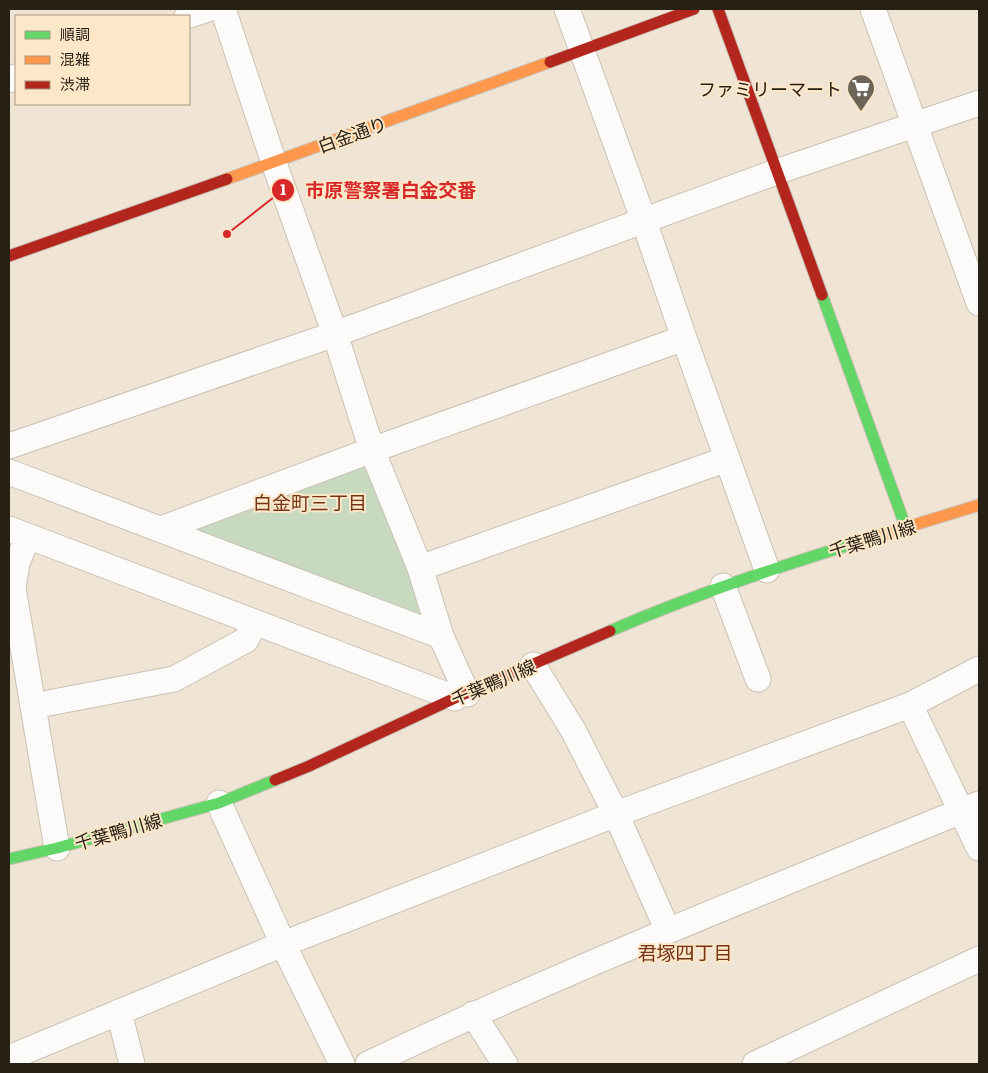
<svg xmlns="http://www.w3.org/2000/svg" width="988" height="1073" viewBox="0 0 988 1073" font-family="Literata,'Noto Sans JP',serif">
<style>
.green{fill:#c7d9bf}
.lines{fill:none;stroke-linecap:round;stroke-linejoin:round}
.street-casing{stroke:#cac1b4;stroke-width:27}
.fast-casing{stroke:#cac1b4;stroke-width:13}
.slow-casing{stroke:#cac1b4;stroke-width:13}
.jam-casing{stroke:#cac1b4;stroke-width:13}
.street{stroke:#fdfbf9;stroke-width:25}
.fast{stroke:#63d668;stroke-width:11}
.slow{stroke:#ff974d;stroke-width:11}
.jam{stroke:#b3261e;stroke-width:11}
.labels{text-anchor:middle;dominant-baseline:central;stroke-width:4;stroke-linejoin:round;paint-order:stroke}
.poi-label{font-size:18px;fill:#272014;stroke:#fce7c8;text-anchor:end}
.street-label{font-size:18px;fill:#272014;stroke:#fce7c8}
.neighbourhood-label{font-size:19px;fill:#753417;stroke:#fce7c8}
.leader{fill:none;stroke:#d62828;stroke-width:2}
.callout-dot{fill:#d62828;stroke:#fce7c8;stroke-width:2}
.mark-label{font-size:15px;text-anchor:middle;font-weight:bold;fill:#fff}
.callout-label{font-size:19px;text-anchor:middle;font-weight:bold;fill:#d62828;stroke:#fce7c8;stroke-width:4;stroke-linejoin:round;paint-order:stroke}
</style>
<rect width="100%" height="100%" fill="#f0e5d4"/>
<path class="green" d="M372 450 441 636 161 529Z"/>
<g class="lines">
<g class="street-casing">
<path id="street" d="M223 9 274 163 335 334 372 450 420 568 441 636 467 694
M567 9 644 221 684 338 767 570
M873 9 979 303
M187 16 208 9
M9 80 16 77
M9 446 335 334 776 172 979 103
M9 472 441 636
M9 529 455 698
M161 529 372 450 684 338
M28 537 17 563 13 588 57 848
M420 568 727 459
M723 586 758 679
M533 665 573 730 616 814 668 931
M910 705 979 848
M33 706 174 679 246 640 255 623
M219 803 283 944 342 1064
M119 1012 132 1064
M473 1014 505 1064
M9 1058 283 944 616 814 910 705 979 669
M368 1064C568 969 774 887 979 804
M755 1064 979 959"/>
</g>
<g class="fast-casing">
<path id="fast" d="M822 295 906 528
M610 631C697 593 787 564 878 536
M9 859 57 848 219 803 275 780"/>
</g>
<g class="slow-casing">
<path id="slow" d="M227 179 550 62
M878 536 979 505"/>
</g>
<g class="jam-casing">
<path id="jam" d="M718 9 822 295
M550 62 694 9
M9 256 227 179
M275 780 307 767 455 698 610 631"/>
</g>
<use href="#street" class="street"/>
<use href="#fast" class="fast"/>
<use href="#slow" class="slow"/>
<use href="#jam" class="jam"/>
</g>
<defs>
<g id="supermarket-pin" transform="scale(1.4375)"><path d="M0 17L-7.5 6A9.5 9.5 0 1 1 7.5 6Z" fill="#6d6557" stroke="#fce7c8"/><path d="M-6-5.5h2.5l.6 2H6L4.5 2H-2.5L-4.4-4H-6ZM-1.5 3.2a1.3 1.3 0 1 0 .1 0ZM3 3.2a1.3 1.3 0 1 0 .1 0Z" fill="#fff"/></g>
</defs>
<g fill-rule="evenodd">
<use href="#supermarket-pin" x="861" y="88"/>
</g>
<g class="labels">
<g class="poi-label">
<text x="842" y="88">ファミリーマート</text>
</g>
<g class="street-label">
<text transform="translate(352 134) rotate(-20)">白金通り</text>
<text transform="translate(872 538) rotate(-17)">千葉鴨川線</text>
<text transform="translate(493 682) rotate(-23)">千葉鴨川線</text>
<text transform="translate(118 831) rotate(-16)">千葉鴨川線</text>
</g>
<g class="neighbourhood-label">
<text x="310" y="502">白金町三丁目</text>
<text x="685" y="952">君塚四丁目</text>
</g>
</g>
<path class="leader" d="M227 234L283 190"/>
<g class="callout-dot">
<circle cx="227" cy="234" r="5"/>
<circle cx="283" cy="190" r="12"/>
</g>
<g class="mark-label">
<text x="283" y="195">1</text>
</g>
<g class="callout-label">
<text x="391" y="197">市原警察署白金交番</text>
</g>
<rect width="988" height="1073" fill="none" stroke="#272014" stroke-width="20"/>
<rect x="15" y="15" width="175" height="90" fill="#fce7c8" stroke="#a79780"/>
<rect x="25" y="31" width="25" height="8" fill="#63d668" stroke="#a79780"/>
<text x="60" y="40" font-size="15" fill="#272014">順調</text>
<rect x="25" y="56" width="25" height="8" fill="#ff974d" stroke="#a79780"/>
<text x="60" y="65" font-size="15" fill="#272014">混雑</text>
<rect x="25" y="81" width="25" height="8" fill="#b3261e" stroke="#a79780"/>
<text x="60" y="90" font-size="15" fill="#272014">渋滞</text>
</svg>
